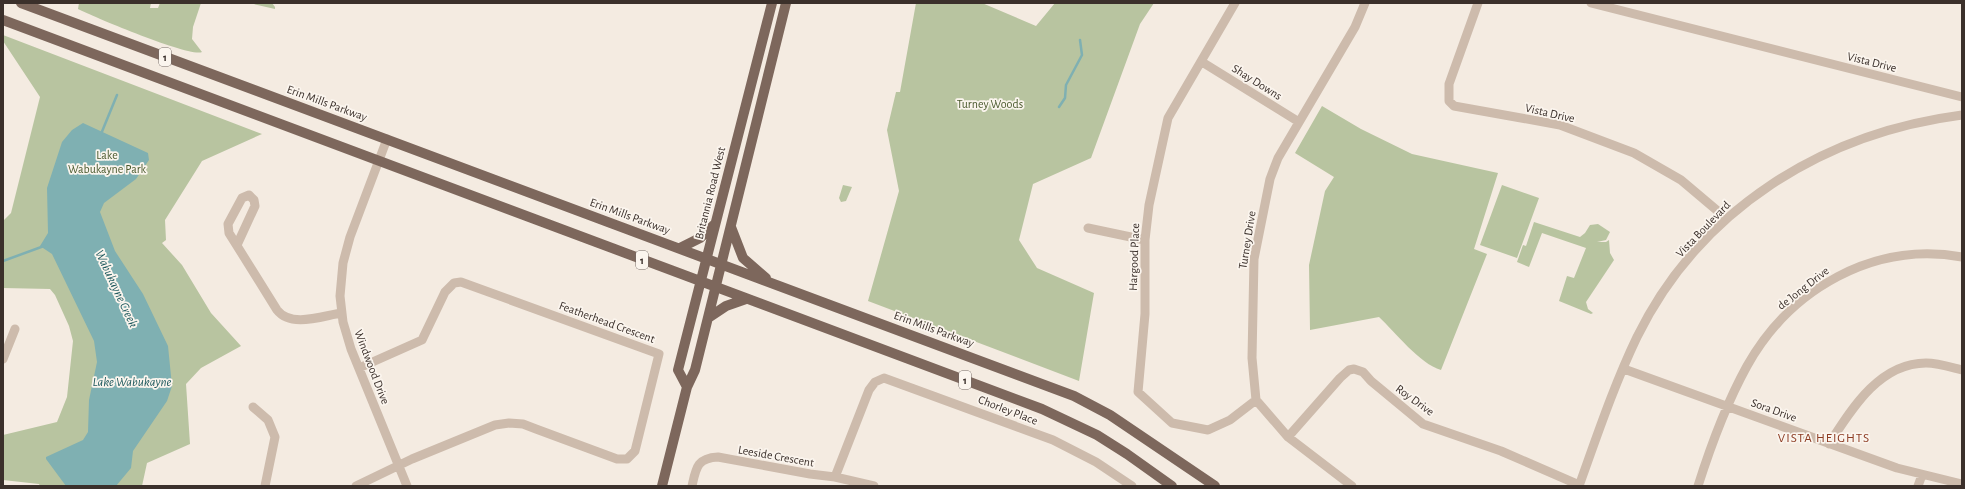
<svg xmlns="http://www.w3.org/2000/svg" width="1965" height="489" viewBox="0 0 1965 489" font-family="'Alegreya Sans',sans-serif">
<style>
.green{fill:#b8c4a0}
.water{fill:#7fb0b2}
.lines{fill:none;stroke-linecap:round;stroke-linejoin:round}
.stream{stroke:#7fb0b2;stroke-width:2.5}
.minor{stroke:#cdbbac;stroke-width:9}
.major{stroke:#7d675c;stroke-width:10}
.labels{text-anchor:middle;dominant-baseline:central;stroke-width:3.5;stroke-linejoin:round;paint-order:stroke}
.shield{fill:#fbf5ee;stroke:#756b66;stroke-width:1}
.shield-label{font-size:11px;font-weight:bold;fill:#3b302b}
.street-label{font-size:12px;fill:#3b302b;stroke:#fbf5ee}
.park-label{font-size:12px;fill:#4a5a2e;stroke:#fbf5ee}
.water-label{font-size:13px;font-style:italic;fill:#1f5a5e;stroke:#fbf5ee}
.neighbourhood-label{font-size:13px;letter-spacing:1px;fill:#8c3b22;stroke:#fbf5ee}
</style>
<rect width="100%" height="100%" fill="#f4ebe1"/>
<path class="green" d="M79 3H151L150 8H158L160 3H201L193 27 192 39 202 52C191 58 94 17 78 9Z
M249 3H272L275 7V9Z
M916 3H982L1036 26 1055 3H1154L1140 24 1091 158 1033 184 1019 240 1037 268 1094 293 1079 381 868 301 899 191 887 130 896 92H900Z
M3 35 262 134 202 161 165 220 166 240 162 243 182 265 211 313 241 346 201 368 186 384 190 444 147 463 142 486H40L39 484 3 480V435L57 422 67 397 73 341 69 326 55 295 50 289 3 288V221L11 213 40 97 3 41Z
M1322 106 1361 129 1412 154 1498 173 1474 249 1487 254 1441 370C1420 364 1395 332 1379 317L1310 330 1309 265 1325 191 1334 177 1295 153Z
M843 185 852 187 846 201 841 202 839 198Z
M1502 185 1539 198 1517 258 1480 245Z
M1534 222 1580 237 1585 233 1590 225 1598 224 1610 232 1606 240 1597 242H1606L1609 240 1610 253 1614 260 1586 302 1588 309 1593 313 1591 314 1559 301 1567 276 1574 278 1586 248 1542 233 1529 267 1517 262 1523 245 1526 246Z"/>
<path class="water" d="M83 123 148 153 149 160 136 179 104 203 100 212 115 251 143 294 168 346 172 386 167 401 133 451 131 468 116 486H66L46 459V457L83 440 88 432 89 400 97 362 94 341 52 254 40 246 48 233 47 188 62 142 72 130Z"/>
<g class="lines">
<path class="stream" d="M1059 107 1065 98 1066 85 1082 55 1080 40
M101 134 117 95
M3 261 44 246"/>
<path class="minor" d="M1235 3 1168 118 1149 205 1145 240V314L1138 392 1172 423 1208 430 1230 420 1256 400
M1478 3 1449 84V101L1454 106 1560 125 1634 153 1681 180 1726 218
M1591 3 1962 97
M1202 62 1299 122
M387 139 350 237 343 263 340 296 343 322 351 349 407 486
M1088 228 1145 240
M237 245 255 206 254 200 249 195 242 198 228 224 229 233 277 310C291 328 322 316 341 313
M3 359 15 329
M1624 369 1897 468 1962 484
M253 407 268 420 275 437 265 486
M1288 437 1340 378 1349 370 1354 369 1363 372 1371 381 1423 424 1501 451 1579 485
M1829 444C1851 410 1879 363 1926 363 1938 363 1950 367 1962 370
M835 477 869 390 875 382 884 378 1053 440 1096 462 1132 486
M356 486 412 459 495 425 509 423 523 424 536 429 617 459H627L635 451 659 354 461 282 454 283 445 292 422 340 359 368
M692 486C696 468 697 458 718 457L810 474 835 477 874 486
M1352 486 1288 437 1256 400 1252 358 1254 259 1270 179 1278 158 1355 27 1365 3
M1579 486C1597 436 1614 385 1637 337 1700 209 1823 133 1962 115
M1698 486C1711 445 1726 404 1747 366 1790 289 1874 241 1962 257
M1918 486 1922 475"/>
<path class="major" d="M21 3 1074 396 1110 415 1215 486
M3 20 1042 409 1097 435 1127 454 1172 486
M731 227 743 258 766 278
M680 248 700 238 715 224
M708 318 726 306 746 299
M687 387 678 370 772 3
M662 486 687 387 695 370 786 3"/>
</g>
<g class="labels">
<g class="shield">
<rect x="159" y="48" width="12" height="18" rx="3"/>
<rect x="636" y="251" width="12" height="18" rx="3"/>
<rect x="959" y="371" width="12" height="18" rx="3"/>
</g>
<g class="shield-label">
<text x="165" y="57">1</text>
<text x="642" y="260">1</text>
<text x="965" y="380">1</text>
</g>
<g class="street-label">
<text transform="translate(1872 62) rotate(14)">Vista Drive</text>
<text transform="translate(1257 82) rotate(32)">Shay Downs</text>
<text transform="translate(327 103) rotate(20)">Erin Mills Parkway</text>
<text transform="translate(1550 113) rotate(13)">Vista Drive</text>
<text transform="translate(710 193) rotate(-76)">Britannia Road West</text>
<text transform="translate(630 216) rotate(20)">Erin Mills Parkway</text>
<text transform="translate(1703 229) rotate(-46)">Vista Boulevard</text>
<text transform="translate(1247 240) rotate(-81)">Turney Drive</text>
<text transform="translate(1134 257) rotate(-88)">Hargood Place</text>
<text transform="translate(1803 288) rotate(-38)">de Jong Drive</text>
<text transform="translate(607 322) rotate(20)">Featherhead Crescent</text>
<text transform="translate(934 329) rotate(20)">Erin Mills Parkway</text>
<text transform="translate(372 367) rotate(69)">Windwood Drive</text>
<text transform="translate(1415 400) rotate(36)">Roy Drive</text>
<text transform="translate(1008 410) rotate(21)">Chorley Place</text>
<text transform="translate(1774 410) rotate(20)">Sora Drive</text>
<text transform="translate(776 456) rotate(10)">Leeside Crescent</text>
</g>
<g class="park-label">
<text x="990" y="104">Turney Woods</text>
<text x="107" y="155">Lake<tspan x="107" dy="14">Wabukayne Park</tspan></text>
</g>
<g class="water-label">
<text transform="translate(116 289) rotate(65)">Wabukayne Creek</text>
<text x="132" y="382">Lake Wabukayne</text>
</g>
<g class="neighbourhood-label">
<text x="1824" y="438">VISTA HEIGHTS</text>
</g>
</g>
<rect width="1965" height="489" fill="none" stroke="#3b302b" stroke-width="8"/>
</svg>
